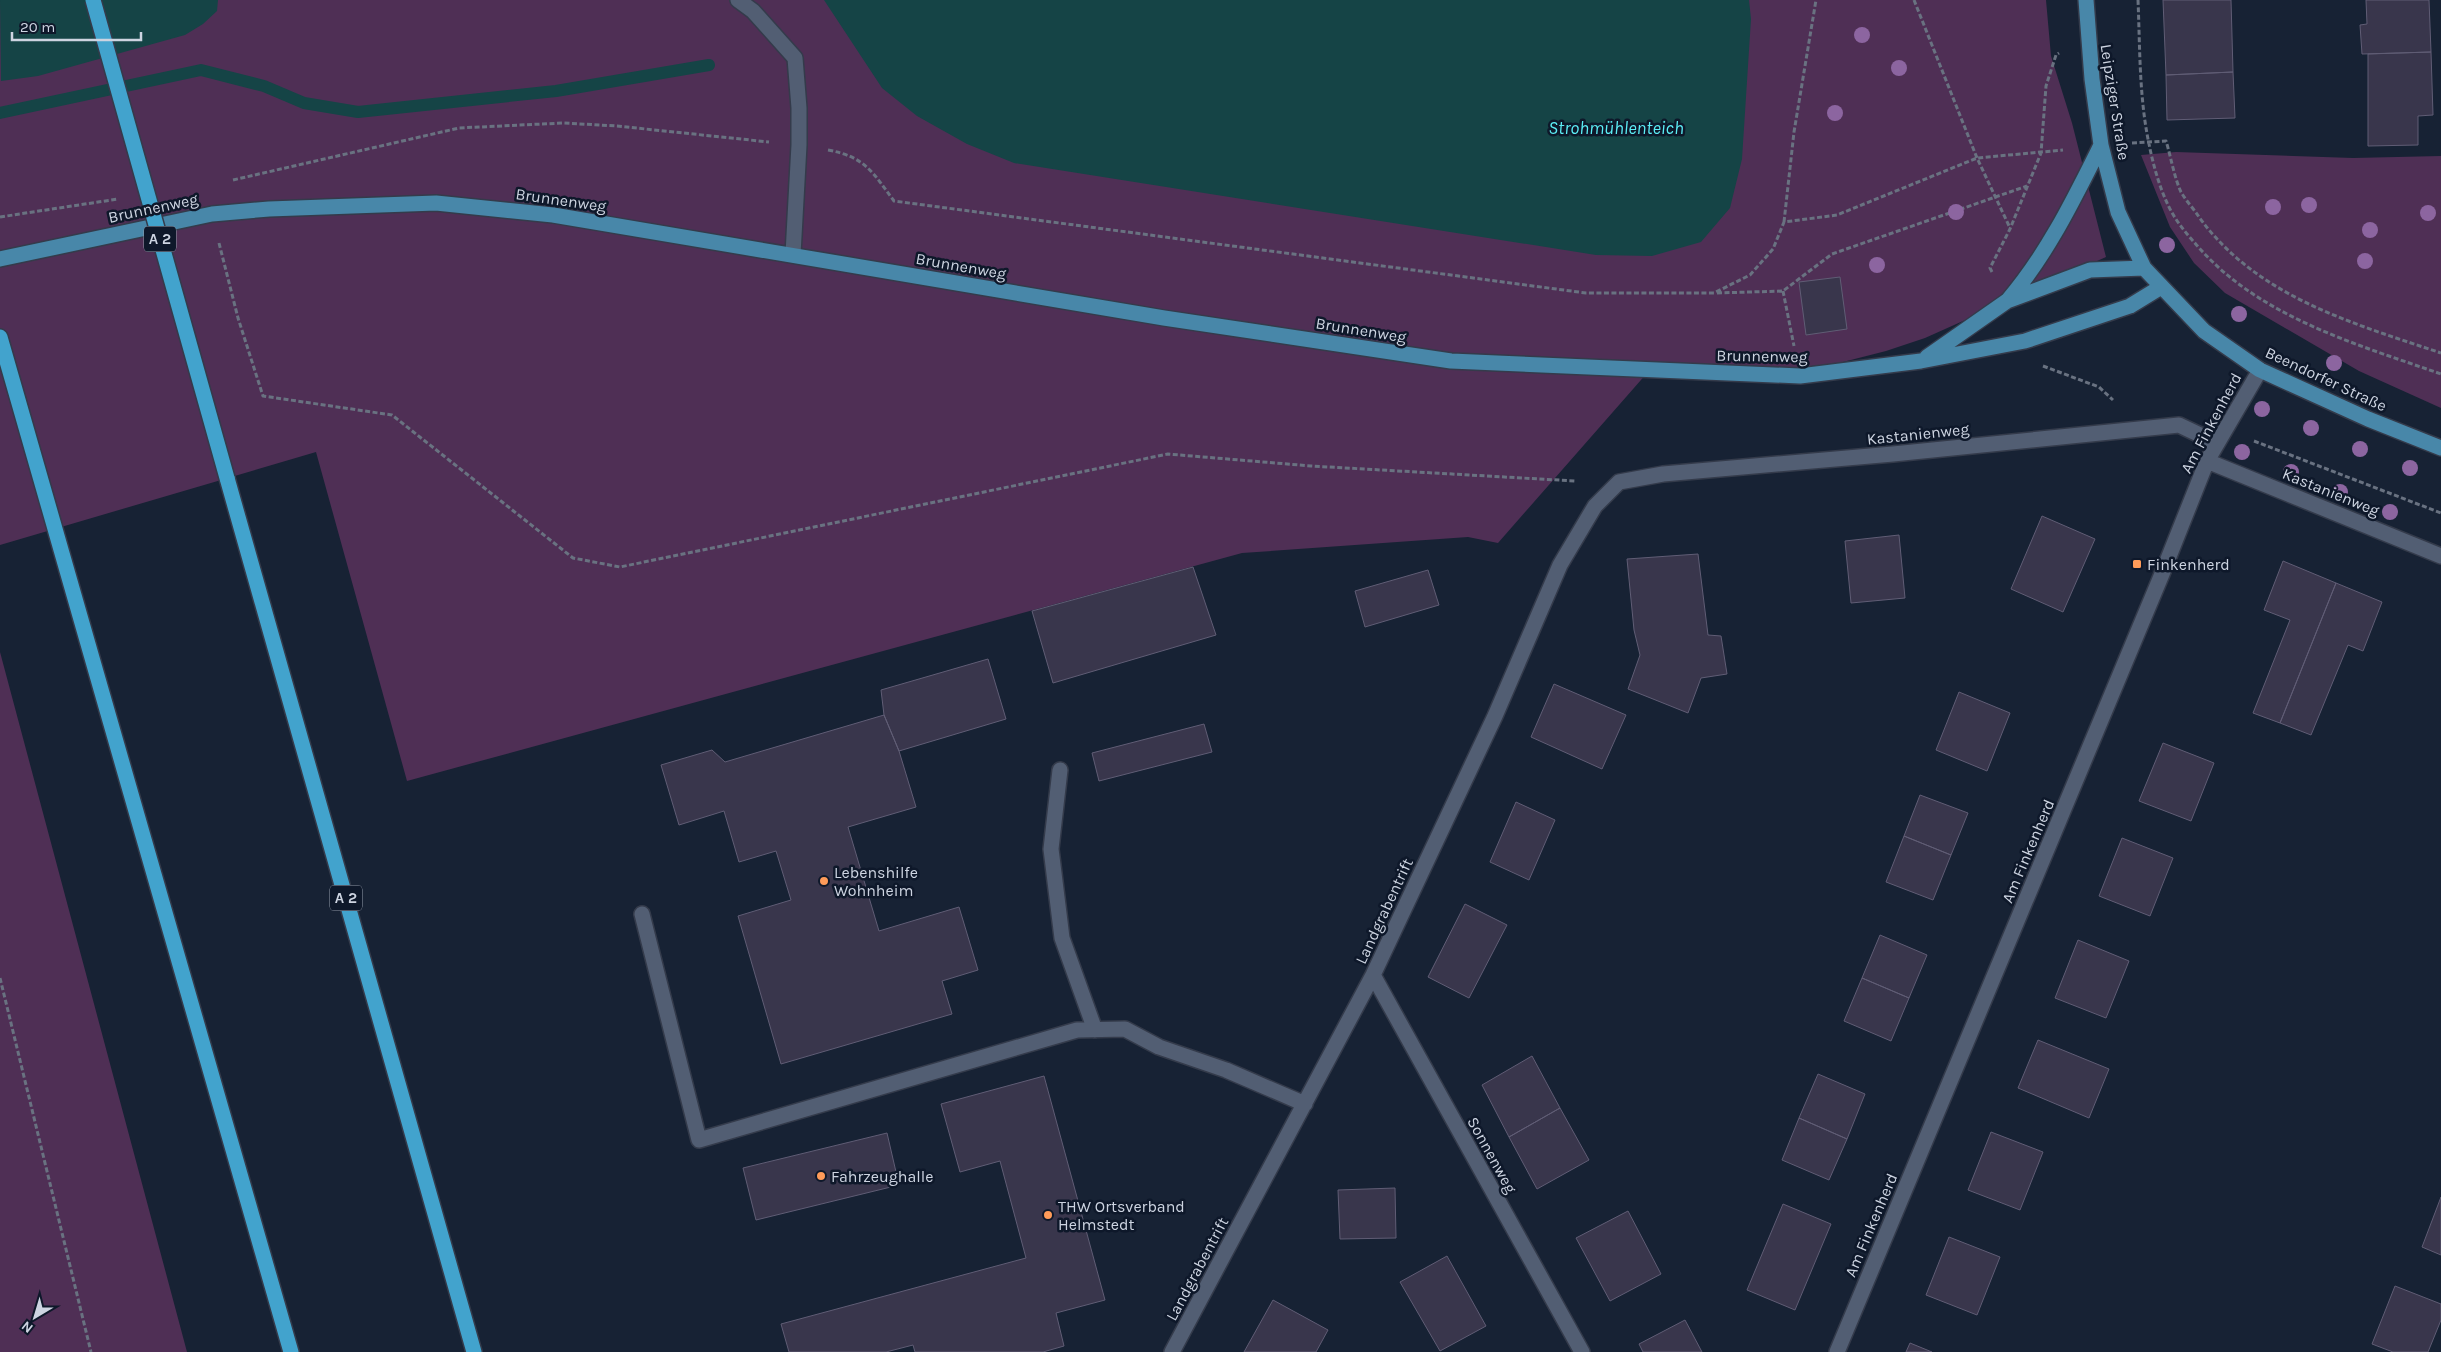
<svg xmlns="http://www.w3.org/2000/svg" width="2441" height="1352" viewBox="0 0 2441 1352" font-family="Karla,sans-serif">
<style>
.green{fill:#4f2f55}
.water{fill:#154446}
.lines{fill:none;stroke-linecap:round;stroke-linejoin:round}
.stream{stroke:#154446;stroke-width:12}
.building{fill:#39364c;stroke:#605d75}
.minor-casing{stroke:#343b4b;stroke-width:18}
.major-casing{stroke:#343b4b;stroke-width:18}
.highway-casing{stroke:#343b4b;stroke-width:18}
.path{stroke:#697281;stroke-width:3;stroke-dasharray:5 2.5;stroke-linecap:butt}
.minor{stroke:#525e73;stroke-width:15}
.major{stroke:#4887a9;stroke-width:15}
.highway{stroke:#42a3cd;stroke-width:15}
.highway-bridge-casing{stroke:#343b4b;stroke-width:18;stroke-linecap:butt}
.highway-bridge{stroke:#42a3cd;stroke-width:15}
.tree{fill:#8c65a0}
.poi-dot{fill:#fe9b59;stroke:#0e182a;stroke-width:2}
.labels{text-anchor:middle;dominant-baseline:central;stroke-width:5;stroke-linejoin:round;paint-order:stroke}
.shield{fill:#0e182a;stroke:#949caa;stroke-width:1}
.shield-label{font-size:15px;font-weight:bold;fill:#cdd4e1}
.street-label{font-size:16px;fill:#cdd4e1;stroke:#0e182a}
.poi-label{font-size:16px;fill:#cdd4e1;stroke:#0e182a;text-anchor:start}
.water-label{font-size:18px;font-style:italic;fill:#5ceef6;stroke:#0e182a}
</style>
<rect width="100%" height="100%" fill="#172234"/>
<path class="green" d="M0 0H2046L2051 56 2072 123 2106 257 1925 338 1886 351 1839 363 1785 369 1655 364 1498 543 1468 537 1242 553 407 781 316 452 0 545Z
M2176 152 2353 158 2441 156V408L2359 371 2225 293 2194 263 2170 227 2141 155Z
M0 652 187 1352H0Z"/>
<path class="water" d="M0 0H218L217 11 203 24 185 35 38 76 1 81Z
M824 0H1749L1751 19 1742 159 1730 208 1701 242 1652 256 1596 255 1014 163 967 144 917 116 882 88Z"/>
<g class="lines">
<path class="stream" d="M0 113 201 70 264 86 304 103 358 112 556 91 709 65"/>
</g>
<path class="building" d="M2163 0H2231L2233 72 2166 75Z
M2366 0H2429L2431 52 2362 54 2360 25 2367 24Z
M2431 52 2433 115 2418 116V145L2368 146V54Z
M2233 72 2235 118 2167 120 2166 75Z
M1840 277 1847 329 1806 335 1799 282Z
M2042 516 2095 539 2063 612 2011 589Z
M1899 535 1905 598 1851 603 1845 541Z
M1698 554 1708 635 1721 636 1727 674 1701 678 1688 713 1628 689 1640 655 1634 630 1627 559Z
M2283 561 2336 583 2280 723 2253 713 2290 620 2264 610Z
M1193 567 1216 635 1053 683 1032 611Z
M1428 570 1439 605 1365 627 1355 591Z
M2336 583 2382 602 2363 651 2348 645 2311 735 2280 723Z
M988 659 1006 719 899 751 884 715 881 690Z
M1554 684 1626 715 1602 769 1531 737Z
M1959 692 2010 713 1987 771 1936 750Z
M884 715 899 751 916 807 848 827 879 931 959 907 978 970 942 981 952 1014 781 1064 738 916 791 900 776 851 739 862 724 811 679 825 661 765 712 750 725 762Z
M1204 724 1212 752 1099 781 1092 753Z
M2163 743 2214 763 2191 821 2139 801Z
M1920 795 1968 813 1951 855 1904 836Z
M1516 802 1555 820 1529 880 1490 862Z
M1904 836 1951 855 1933 900 1886 882Z
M2122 838 2173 858 2150 916 2099 896Z
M1465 904 1507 925 1469 998 1428 977Z
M1880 935 1927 955 1909 998 1862 978Z
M2078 940 2129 961 2106 1018 2055 998Z
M1862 978 1909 998 1891 1041 1844 1021Z
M2038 1040 2109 1069 2089 1118 2018 1088Z
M1532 1056 1560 1108 1509 1137 1482 1085Z
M1818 1074 1865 1094 1847 1139 1799 1118Z
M1044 1076 1105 1300 1056 1313 1064 1346 1043 1352H915L913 1345 886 1352H789L781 1324 1026 1258 1000 1161 960 1172 941 1104Z
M1560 1108 1589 1160 1537 1189 1509 1137Z
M1799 1118 1847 1139 1829 1180 1782 1160Z
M1991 1132 2043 1152 2020 1210 1968 1190Z
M887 1133 899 1185 756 1220 743 1168Z
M1395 1188 1396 1238 1340 1239 1338 1190Z
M2441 1197V1255L2422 1247Z
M1783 1204 1831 1224 1795 1310 1747 1290Z
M1628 1211 1661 1274 1610 1301 1576 1238Z
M1949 1237 2000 1257 1977 1315 1926 1295Z
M1447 1256 1486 1326 1440 1351 1400 1282Z
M2395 1286 2441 1304V1320L2428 1352H2393L2372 1344Z
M1273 1300 1328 1330 1316 1352H1244Z
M1685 1320 1702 1352H1643L1639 1344Z
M1910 1343 1932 1352H1906Z"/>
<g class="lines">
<g class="minor-casing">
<path id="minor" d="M738 0 753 11 795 58 799 108V145L793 254
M2207 461 2441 556
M1060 770 1051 849 1062 938 1095 1030
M642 914 699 1140 1077 1030 1125 1029 1159 1047 1226 1070 1305 1104
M1373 975 1582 1352
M1172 1352 1373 975 1495 716 1560 565 1595 506 1619 482 1663 474 1893 454 2179 425 2217 443
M1837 1352 2162 574 2207 461 2260 370"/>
</g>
<g class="major-casing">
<path id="major" d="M2086 0 2092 79 2101 145 2118 212 2144 268 2204 331 2260 370 2368 419 2441 448
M0 259 212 214 269 209 436 203 553 215 1164 318 1451 361 1800 376 1921 361 2025 341 2130 306 2161 287
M2008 300C2048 253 2074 199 2101 145
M1927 357 2007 301 2090 270 2144 268"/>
</g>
<g class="highway-casing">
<path id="highway" d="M0 337 291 1352
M227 478 474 1352"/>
</g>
<path class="path" d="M1914 0 1977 158 2010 228
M2138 0C2140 47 2139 97 2149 144 2153 164 2159 186 2168 205 2174 218 2184 231 2194 242 2256 316 2353 343 2441 374
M2132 143 2166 141C2171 157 2174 177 2181 192 2186 201 2194 209 2199 217 2257 297 2352 323 2441 353
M828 150C866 157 873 173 894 201L1586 293H1714L1750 275 1773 249 1784 222 1837 215 1977 158 2063 150
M233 180 459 128 563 123 617 126 769 142
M0 217 118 199
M1784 222 1794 132 1816 0
M219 243 238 318 263 396 392 415 573 558 620 567 1168 454 1311 466 1575 481
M1992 272 1990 268 2010 229 2041 153 2046 86 2056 55 2059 53
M1783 291 1794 346
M1717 293 1783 291 1832 254 2027 186
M2043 366 2099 387 2113 400
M2254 441 2441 513
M0 978 91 1352"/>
<use href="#minor" class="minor"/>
<use href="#major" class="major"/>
<use href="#highway" class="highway"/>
<g class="highway-bridge-casing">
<path id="highway-bridge" d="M93 0 227 478"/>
</g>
<use href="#highway-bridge" class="highway-bridge"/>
</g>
<g class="tree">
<circle cx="1862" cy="35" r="8"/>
<circle cx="1899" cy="68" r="8"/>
<circle cx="1835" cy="113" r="8"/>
<circle cx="2309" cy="205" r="8"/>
<circle cx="2273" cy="207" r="8"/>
<circle cx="1956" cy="212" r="8"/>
<circle cx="2428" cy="213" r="8"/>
<circle cx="2370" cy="230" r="8"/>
<circle cx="2167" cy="245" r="8"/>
<circle cx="2365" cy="261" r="8"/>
<circle cx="1877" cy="265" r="8"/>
<circle cx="2239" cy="314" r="8"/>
<circle cx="2334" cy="363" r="8"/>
<circle cx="2262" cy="409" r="8"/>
<circle cx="2311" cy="428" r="8"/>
<circle cx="2360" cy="449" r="8"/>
<circle cx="2242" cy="452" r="8"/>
<circle cx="2410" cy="468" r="8"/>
<circle cx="2291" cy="472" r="8"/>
<circle cx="2340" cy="492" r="8"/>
<circle cx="2390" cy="512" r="8"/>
</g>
<g class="poi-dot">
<rect x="2132" y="559" width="10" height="10" rx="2.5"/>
<circle cx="824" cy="881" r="5"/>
<circle cx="821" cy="1176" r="5"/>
<circle cx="1048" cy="1215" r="5"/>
</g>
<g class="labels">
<g class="shield">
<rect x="144" y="226.5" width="32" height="25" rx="4"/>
<rect x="330" y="885.5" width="32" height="25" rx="4"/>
</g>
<g class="shield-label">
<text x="160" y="239">A 2</text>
<text x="346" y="898">A 2</text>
</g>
<g class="street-label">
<text transform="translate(2115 102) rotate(81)">Leipziger Straße</text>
<text transform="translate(561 200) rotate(8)">Brunnenweg</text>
<text transform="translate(153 208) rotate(-12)">Brunnenweg</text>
<text transform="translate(961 266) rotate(10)">Brunnenweg</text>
<text transform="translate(1361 330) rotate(9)">Brunnenweg</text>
<text transform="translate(1762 356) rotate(1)">Brunnenweg</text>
<text transform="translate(2326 379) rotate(25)">Beendorfer Straße</text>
<text transform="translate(2211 423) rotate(-62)">Am Finkenherd</text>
<text transform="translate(1918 434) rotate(-6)">Kastanienweg</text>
<text transform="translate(2331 492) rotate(22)">Kastanienweg</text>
<text transform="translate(2028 851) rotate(-67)">Am Finkenherd</text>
<text transform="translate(1384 911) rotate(-65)">Landgrabentrift</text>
<text transform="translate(1492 1155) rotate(61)">Sonnenweg</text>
<text transform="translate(1871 1225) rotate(-67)">Am Finkenherd</text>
<text transform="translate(1197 1269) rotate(-62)">Landgrabentrift</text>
</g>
<g class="poi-label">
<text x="2147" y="564">Finkenherd</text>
<text x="834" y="872">Lebenshilfe<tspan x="834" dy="18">Wohnheim</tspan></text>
<text x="831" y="1176">Fahrzeughalle</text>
<text x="1058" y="1206">THW Ortsverband<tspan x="1058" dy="18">Helmstedt</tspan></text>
</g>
<g class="water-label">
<text x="1616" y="128">Strohmühlenteich</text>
</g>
</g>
<g transform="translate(35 1317) rotate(218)" stroke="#0e182a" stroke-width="4" paint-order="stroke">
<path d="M0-4L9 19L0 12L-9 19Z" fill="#cdd4e1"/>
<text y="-8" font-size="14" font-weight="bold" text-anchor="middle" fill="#cdd4e1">N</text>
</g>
<path d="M12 32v8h129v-8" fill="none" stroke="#cdd4e1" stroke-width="2.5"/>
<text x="20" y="32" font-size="15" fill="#cdd4e1" stroke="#0e182a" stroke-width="4" paint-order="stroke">20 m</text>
</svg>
